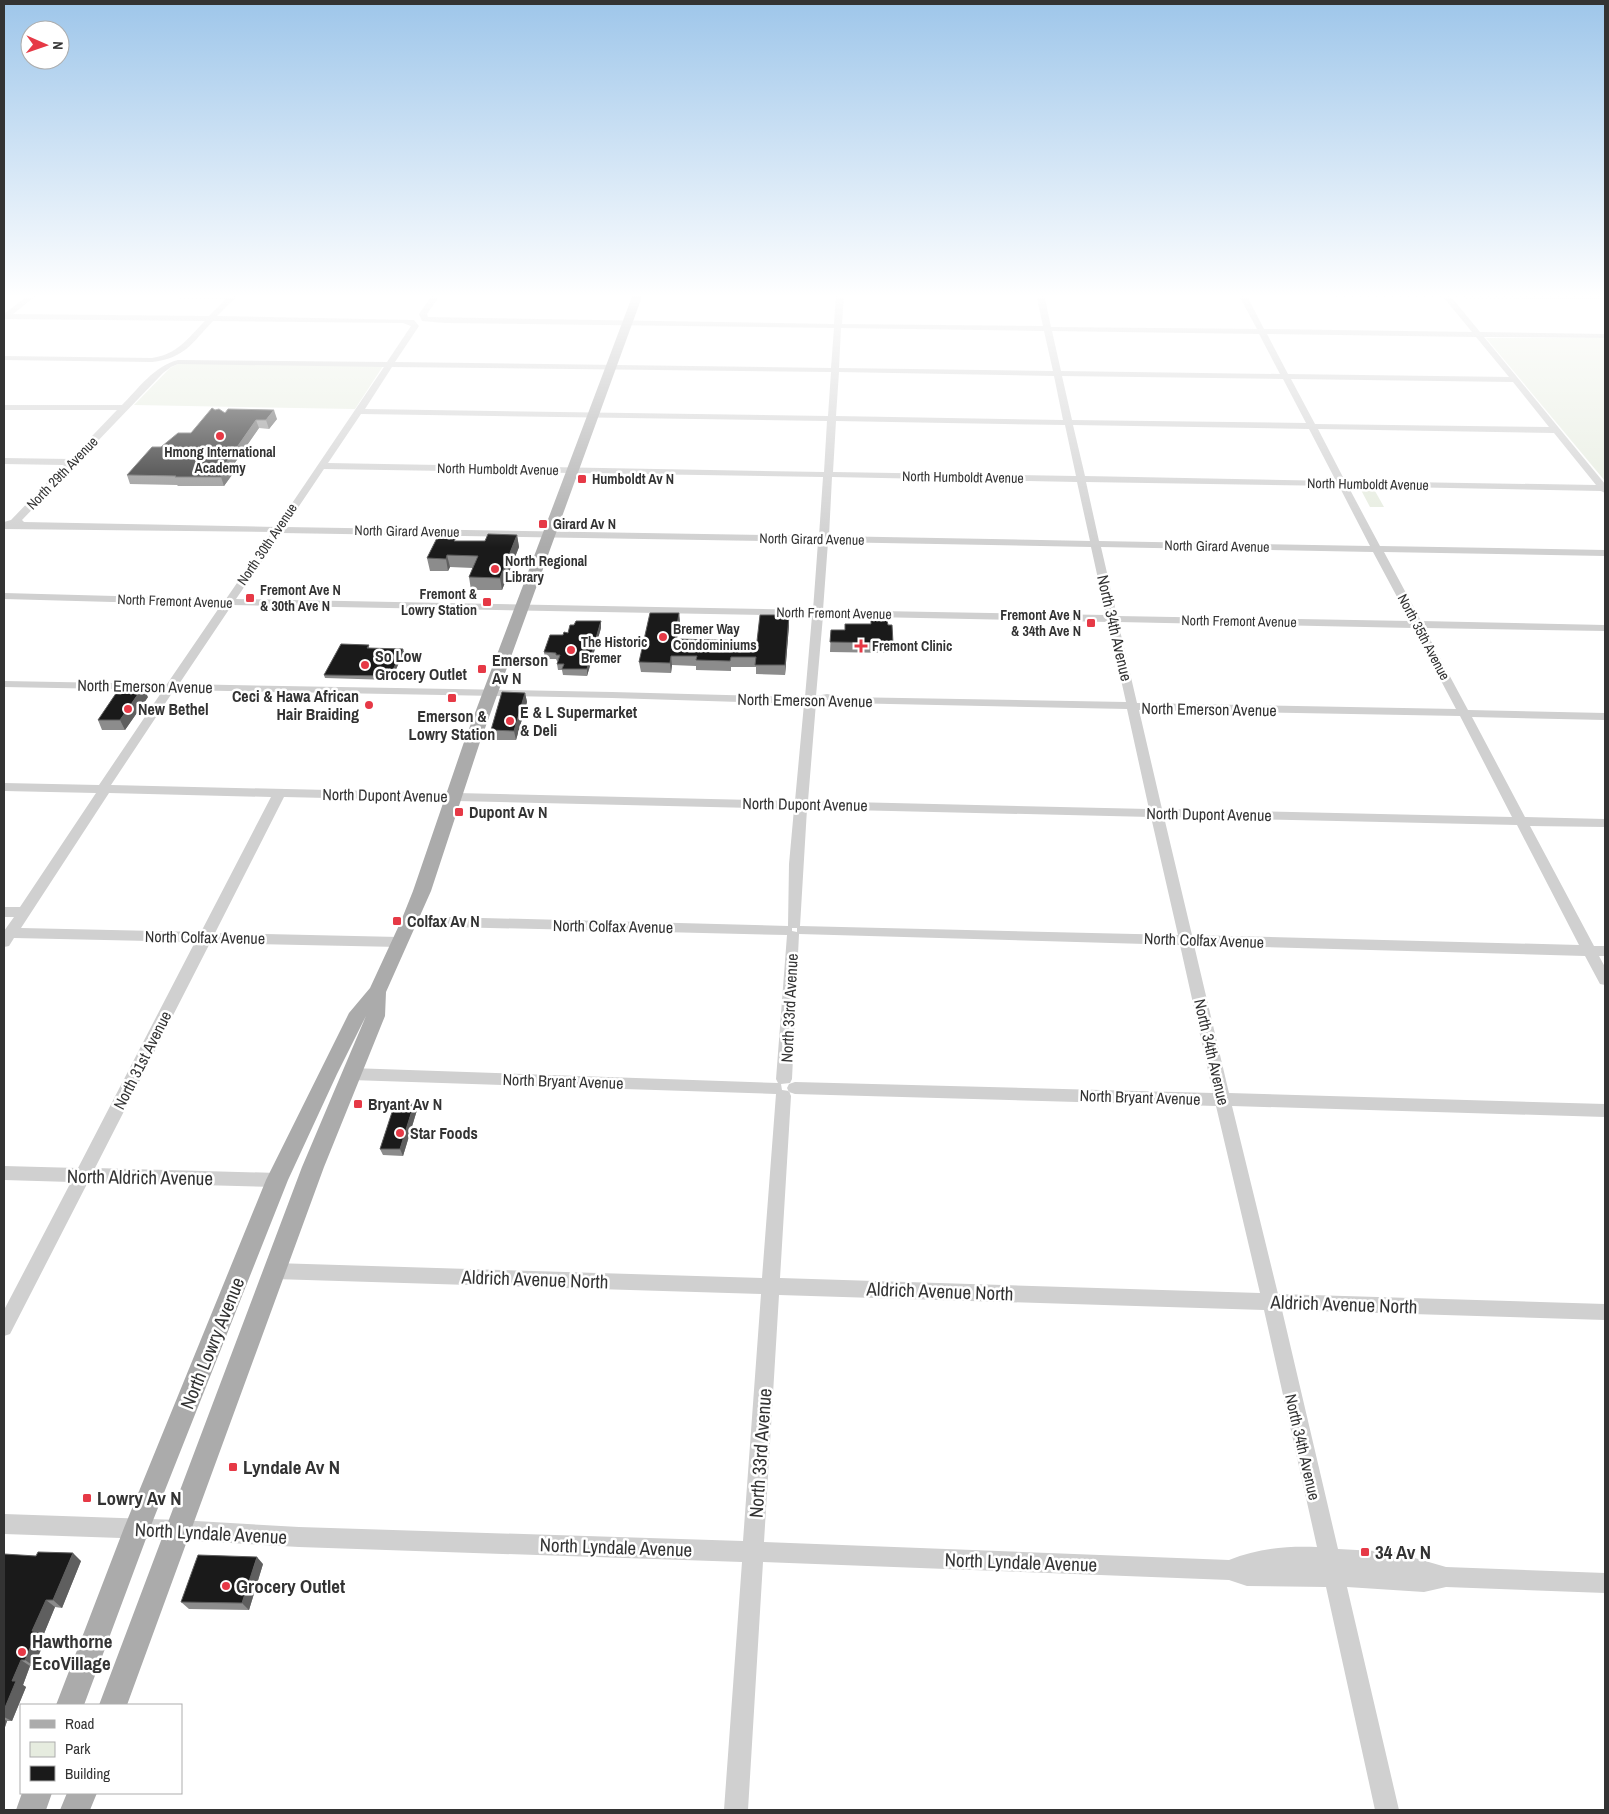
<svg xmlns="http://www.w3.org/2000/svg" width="1609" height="1814" viewBox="0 0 1609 1814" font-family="'Archivo Narrow',sans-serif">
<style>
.green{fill:#e6ecdf}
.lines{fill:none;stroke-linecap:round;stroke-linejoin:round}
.minor{fill:#d0d0d0;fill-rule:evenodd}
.major{fill:#ababab;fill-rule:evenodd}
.wall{fill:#8c8c8c}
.shaded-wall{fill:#5f5f5f}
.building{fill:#1a1a1a;stroke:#5f5f5f}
.poi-dot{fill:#e63946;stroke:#fff;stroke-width:2}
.labels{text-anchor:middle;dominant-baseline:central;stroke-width:5;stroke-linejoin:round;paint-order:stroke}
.far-poi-label{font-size:14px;font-weight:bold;fill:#333;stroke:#fff;text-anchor:start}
.far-street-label{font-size:14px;fill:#333;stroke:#fff}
.street-label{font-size:16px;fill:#333;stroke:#fff}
.poi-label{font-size:16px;font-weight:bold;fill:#333;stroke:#fff;text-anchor:start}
.near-street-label{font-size:19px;fill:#333;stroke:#fff}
.near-poi-label{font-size:19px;font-weight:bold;fill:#333;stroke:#fff;text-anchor:start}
</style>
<rect width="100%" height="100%" fill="#fff"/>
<path class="green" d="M62 294H231L226 299 59 296Z
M1486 338H1605V481Z
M180 363 383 366 355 409 134 405 170 368Z
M1361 490 1375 491 1384 507H1370Z"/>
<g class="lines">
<path class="minor" d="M30 294H38L13 314 209 316 231 294H239L217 316 414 320 419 326 395 362 831 368 834 328 445 323 422 321 419 314 433 294H441L427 314 428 317 834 324 836 294H844L842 324 1043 326 1036 294H1044L1051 327 1257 329 1238 294H1246L1264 329 1472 332 1444 298 1281 296 1277 294 1605 295V299L1452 298 1480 332 1605 334V338L1484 337 1605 484V493L1601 491 1348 486 1380 546 1605 550V556L1384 552 1421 621 1605 625V631L1424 628 1468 710 1605 713V720L1472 717 1525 817 1605 819V827L1530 826 1594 946H1605V956H1599L1605 967V985L1600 984 1585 956 1194 945 1229 1093 1605 1104V1117L1232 1106 1278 1294 1605 1304V1320L1282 1310 1338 1549 1394 1552 1446 1567 1605 1573V1593L1446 1587 1424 1592 1347 1587 1399 1810H1375L1326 1587 1247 1586 1229 1580 763 1562 748 1810H724L742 1562 299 1547 179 1540 4 1534V1514L179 1520 299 1527 743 1541 761 1294 274 1279 268 1277 265 1271 268 1265 274 1263 762 1278 776 1094 351 1080 346 1078 343 1074 346 1070 351 1068 778 1083 776 1079 787 935 410 926 405 925 403 921 405 917 410 916 788 926 789 864 794 809 284 797 215 933 399 937 404 938 406 942 404 946 399 947 210 943 95 1168 277 1173 283 1175 285 1180 283 1185 277 1187 88 1182 10 1334 4 1336V1310L71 1182 4 1180V1166L78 1168 195 942 14 938 9 946 4 947V931L14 917H4V907H20L96 793 4 791V783L99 785 163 690 4 687V681L167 684 221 605 4 599V593L226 599 272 532 4 529V522L11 520 64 465 4 464V458L70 459 117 410H4V405H122C139 388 154 366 178 360L387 362 411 326 403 323 213 321C191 344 185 358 152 362L4 360V356L152 358C178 354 187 339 205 321L4 319V314ZM841 328 1044 331 1053 371 839 368ZM1052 331 1259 334 1280 374 1061 371ZM1267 334 1476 337 1509 377 1288 374ZM178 364 384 367 276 527 24 522 22 520 163 373 171 367ZM392 367 830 372H831L828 416 365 409ZM839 372 1054 376 1063 420 836 416ZM1062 376 1283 379 1306 423 1072 420ZM1291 379 1513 382 1549 427 1315 424ZM361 414 827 421 824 472 328 463ZM836 421 1065 425 1076 476 833 472ZM1073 425 1309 429 1336 481 1085 476ZM1318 429 1554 433 1596 485 1345 481ZM324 469 823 477 819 536 285 527ZM832 477 1077 482 1090 541 829 536ZM1086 482 1339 486 1370 546 1099 541ZM281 533 818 542 813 610 236 599ZM828 542 1091 547 1106 615 823 610ZM1101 547 1373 552 1410 621 1117 616ZM232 605 812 616 805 697 612 692 179 684ZM823 616 1108 622 1126 702 844 697 827 694 816 696ZM1118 622 1413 628 1456 709 1137 703ZM174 690 612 698 804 704 795 801 111 785ZM827 700 844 703 1127 709 1149 809 808 801 816 703ZM1139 710 1460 716 1512 817 1162 809ZM109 793 271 797 201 932 21 928ZM807 809 1151 817 1178 935 800 926ZM1164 817 1517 825 1579 945 1192 935ZM792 928H797V932L792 931ZM799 934 1180 945 1213 1093 795 1082 789 1084 787 1088 789 1092 795 1094 1216 1106 1260 1293 780 1278 791 1096 789 1091 782 1090 781 1084 790 1083 792 1079ZM779 1295 1264 1310 1317 1547C1286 1546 1258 1548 1229 1560L764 1542Z"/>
<path class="major" d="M633 294H643L480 742 431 891 386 992 385 1016 324 1167 127 1705H99L302 1167 366 1016 337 1074 288 1180 150 1528 84 1705H56L124 1528 266 1180 349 1013 370 988 401 921 413 891 464 742Z
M22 1793H52L46 1810H16Z
M67 1793H97L90 1810H60Z"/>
</g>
<path class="wall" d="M215 410 225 413 277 419 269 429 259 428 232 467 234 472 224 486H178L177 485 130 484 127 475 161 447 191 433Z
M517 535 519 547 502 590H471L469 577 473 568 450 567 448 571H430L427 558 456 541H485Z
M679 613 680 623 677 639 757 641 789 625 785 675 756 674V667H731V671L696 670V666L672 665 671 673 641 672 639 662Z
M888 625 893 643 892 653 830 652 831 630H844Z
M601 628 587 676 563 675 562 670H558L557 664 558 661H557L556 659H545L544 652 563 635Z
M369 645V648L404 652 391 680 325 678 324 675Z
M525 693 527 702 516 740H493L491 730Z
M148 697 125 730H102L98 720Z
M417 1110 403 1156 383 1155 380 1149Z
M4 1554 81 1561 62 1608 55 1607 43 1636 46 1638 34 1666H30L23 1685 26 1687 12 1721H7L4 1730Z
M263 1564 249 1610 189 1609 181 1602Z"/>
<path class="shaded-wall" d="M274 410 277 419 269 429 266 420Z
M256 420 259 428 232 467 234 472 224 486 221 477 226 463Z
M517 535 519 547 502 590 500 578Z
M447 555 450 567 448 571 446 559Z
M679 613 680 623 675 649V639Z
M789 615V625L785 675V665Z
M601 621V628L587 676V669Z
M403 649 404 652 391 680 390 676Z
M671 656 672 665 671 673 670 663Z
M143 687 148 697 125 730 120 720Z
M525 693 527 702 516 740 514 731Z
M414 1104 417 1110 403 1156 400 1149Z
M73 1553 81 1561 62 1608 53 1600Z
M257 1557 263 1564 249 1610 242 1603Z
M46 1600 55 1607 43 1636 46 1638 34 1666 25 1660 32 1631Z
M21 1660 30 1666 23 1685 26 1687 12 1721 4 1717V1710L12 1681Z
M4 1719 7 1721 4 1730Z"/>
<path class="building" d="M212 408 215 410 219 409 225 413 228 409 274 410 266 420H256L226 463 231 464 221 477H175L176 476 127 475 152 447H161L178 433H191Z
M488 534 517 535 500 578 469 577 478 556 447 555 446 559 427 558 437 538H456L454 541H485Z
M650 613H679L675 639 757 641 760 615H789L785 665H755L756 657H731L730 661 696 660 697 656H671L670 663 639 662Z
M871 620H887L888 625H892L893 643 830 642 831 630H845V624H871Z
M576 621H601L587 669H562L564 664H557L560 655H556V653L544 652 550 635H563L564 632 568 633 570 625H574Z
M341 644 369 645 367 648 403 649 390 676 324 675Z
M121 686 143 687 120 720H98Z
M502 692 525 693 514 731 491 730Z
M395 1103 414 1104 400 1149H380Z
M38 1552 73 1553 53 1600H46L32 1631 37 1632 25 1660H21L12 1681H16L4 1710V1554L36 1556Z
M198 1555 257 1557 242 1603 181 1602Z"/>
<linearGradient id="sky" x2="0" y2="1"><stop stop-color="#9ec6ea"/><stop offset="0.54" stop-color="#fff"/><stop offset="1" stop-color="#fff" stop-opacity="0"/></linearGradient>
<rect width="1609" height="548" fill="url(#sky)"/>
<g class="poi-dot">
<circle cx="220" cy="436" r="5"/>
<rect x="577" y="474" width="10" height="10" rx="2.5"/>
<rect x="538" y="519" width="10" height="10" rx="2.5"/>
<circle cx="495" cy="569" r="5"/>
<rect x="245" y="593" width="10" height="10" rx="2.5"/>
<rect x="482" y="597" width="10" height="10" rx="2.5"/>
<rect x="1086" y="618" width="10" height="10" rx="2.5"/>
<circle cx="663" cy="637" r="5"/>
<path d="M858.5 638.5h5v5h5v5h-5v5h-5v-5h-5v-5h5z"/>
<circle cx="571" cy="650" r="5"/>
<circle cx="365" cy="665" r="5"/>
<rect x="477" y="664" width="10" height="10" rx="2.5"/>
<rect x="447" y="693" width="10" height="10" rx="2.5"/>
<circle cx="369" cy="705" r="5"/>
<circle cx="128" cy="709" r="5"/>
<circle cx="510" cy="721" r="5"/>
<rect x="454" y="807" width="10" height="10" rx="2.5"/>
<rect x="392" y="916" width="10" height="10" rx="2.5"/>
<rect x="353" y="1099" width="10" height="10" rx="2.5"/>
<circle cx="400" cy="1133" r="5"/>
<rect x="228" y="1462" width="10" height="10" rx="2.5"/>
<rect x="82" y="1493" width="10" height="10" rx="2.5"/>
<rect x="1360" y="1547" width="10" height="10" rx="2.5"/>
<circle cx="226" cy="1586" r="5"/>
<circle cx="22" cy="1652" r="5"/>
</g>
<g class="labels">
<g class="far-poi-label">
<text x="220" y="452" text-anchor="middle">Hmong International<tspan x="220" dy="16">Academy</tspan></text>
<text x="592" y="479">Humboldt Av N</text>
<text x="553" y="524">Girard Av N</text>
<text x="505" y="561">North Regional<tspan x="505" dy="16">Library</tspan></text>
<text x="260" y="590">Fremont Ave N<tspan x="260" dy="16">&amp; 30th Ave N</tspan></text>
<text x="477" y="594" text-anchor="end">Fremont &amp;<tspan x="477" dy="16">Lowry Station</tspan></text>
<text x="1081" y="615" text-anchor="end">Fremont Ave N<tspan x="1081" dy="16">&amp; 34th Ave N</tspan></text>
<text x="673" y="629">Bremer Way<tspan x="673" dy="16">Condominiums</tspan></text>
<text x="581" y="642">The Historic<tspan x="581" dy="16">Bremer</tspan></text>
<text x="872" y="646">Fremont Clinic</text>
</g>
<g class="far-street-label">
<text transform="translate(498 469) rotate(1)">North Humboldt Avenue</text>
<text transform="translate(62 473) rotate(-46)">North 29th Avenue</text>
<text transform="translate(963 477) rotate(1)">North Humboldt Avenue</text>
<text transform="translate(1368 484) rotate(1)">North Humboldt Avenue</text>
<text transform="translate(407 531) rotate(1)">North Girard Avenue</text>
<text transform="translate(812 539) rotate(1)">North Girard Avenue</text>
<text transform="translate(267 544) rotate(-56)">North 30th Avenue</text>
<text transform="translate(1217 546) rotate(1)">North Girard Avenue</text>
<text transform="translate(175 601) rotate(2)">North Fremont Avenue</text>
<text transform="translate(834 613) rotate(1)">North Fremont Avenue</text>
<text transform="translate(1239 621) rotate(1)">North Fremont Avenue</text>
<text transform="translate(1424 637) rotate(62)">North 35th Avenue</text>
</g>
<g class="street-label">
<text transform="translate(1115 628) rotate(77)">North 34th Avenue</text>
<text transform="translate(145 686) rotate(1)">North Emerson Avenue</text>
<text transform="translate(805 700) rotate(1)">North Emerson Avenue</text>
<text transform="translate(1209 709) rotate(1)">North Emerson Avenue</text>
<text transform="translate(385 795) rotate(1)">North Dupont Avenue</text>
<text transform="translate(805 804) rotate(1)">North Dupont Avenue</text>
<text transform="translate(1209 814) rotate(1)">North Dupont Avenue</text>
<text transform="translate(613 926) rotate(1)">North Colfax Avenue</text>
<text transform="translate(205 937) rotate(1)">North Colfax Avenue</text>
<text transform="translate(1204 940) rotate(2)">North Colfax Avenue</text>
<text transform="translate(789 1008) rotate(-87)">North 33rd Avenue</text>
<text transform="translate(1212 1052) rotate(77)">North 34th Avenue</text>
<text transform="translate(142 1060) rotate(-63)">North 31st Avenue</text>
<text transform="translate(563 1081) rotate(2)">North Bryant Avenue</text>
<text transform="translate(1140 1097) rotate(2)">North Bryant Avenue</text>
<text transform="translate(1303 1447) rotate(77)">North 34th Avenue</text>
</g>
<g class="poi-label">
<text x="375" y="656">So Low<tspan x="375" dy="18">Grocery Outlet</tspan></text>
<text x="492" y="660">Emerson<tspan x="492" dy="18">Av N</tspan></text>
<text x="359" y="696" text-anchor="end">Ceci &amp; Hawa African<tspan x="359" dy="18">Hair Braiding</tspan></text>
<text x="138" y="709">New Bethel</text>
<text x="520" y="712">E &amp; L Supermarket<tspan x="520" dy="18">&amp; Deli</tspan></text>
<text x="452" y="716" text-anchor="middle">Emerson &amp;<tspan x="452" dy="18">Lowry Station</tspan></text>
<text x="469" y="812">Dupont Av N</text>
<text x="407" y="921">Colfax Av N</text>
<text x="368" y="1104">Bryant Av N</text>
<text x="410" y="1133">Star Foods</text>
</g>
<g class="near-street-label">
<text transform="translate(140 1177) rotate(1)">North Aldrich Avenue</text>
<text transform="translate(535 1279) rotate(2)">Aldrich Avenue North</text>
<text transform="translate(940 1291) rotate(2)">Aldrich Avenue North</text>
<text transform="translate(1344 1304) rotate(2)">Aldrich Avenue North</text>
<text transform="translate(212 1343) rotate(-68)">North Lowry Avenue</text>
<text transform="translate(760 1453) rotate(-86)">North 33rd Avenue</text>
<text transform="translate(211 1533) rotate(3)">North Lyndale Avenue</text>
<text transform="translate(616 1547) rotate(2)">North Lyndale Avenue</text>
<text transform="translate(1021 1562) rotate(2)">North Lyndale Avenue</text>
</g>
<g class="near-poi-label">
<text x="243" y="1467">Lyndale Av N</text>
<text x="97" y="1498">Lowry Av N</text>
<text x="1375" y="1552">34 Av N</text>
<text x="236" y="1586">Grocery Outlet</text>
<text x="32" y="1641">Hawthorne<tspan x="32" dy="22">EcoVillage</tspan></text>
</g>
</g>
<rect width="1609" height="1814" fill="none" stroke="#333333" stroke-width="10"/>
<rect x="20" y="1704" width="162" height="90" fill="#ffffff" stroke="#adadad"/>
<rect x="30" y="1720" width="25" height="8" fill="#ababab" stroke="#adadad"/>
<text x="65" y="1729" font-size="15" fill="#333333">Road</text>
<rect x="30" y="1742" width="25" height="15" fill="#e6ecdf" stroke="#adadad"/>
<text x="65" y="1754" font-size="15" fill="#333333">Park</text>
<rect x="30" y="1766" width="25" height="15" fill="#1a1a1a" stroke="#adadad"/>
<text x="65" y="1779" font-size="15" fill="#333333">Building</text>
<g transform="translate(45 45) rotate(92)"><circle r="24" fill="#ffffff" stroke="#adadad"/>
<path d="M0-4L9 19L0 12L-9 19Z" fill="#e63946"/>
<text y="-8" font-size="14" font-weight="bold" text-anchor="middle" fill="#333333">N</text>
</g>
</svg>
